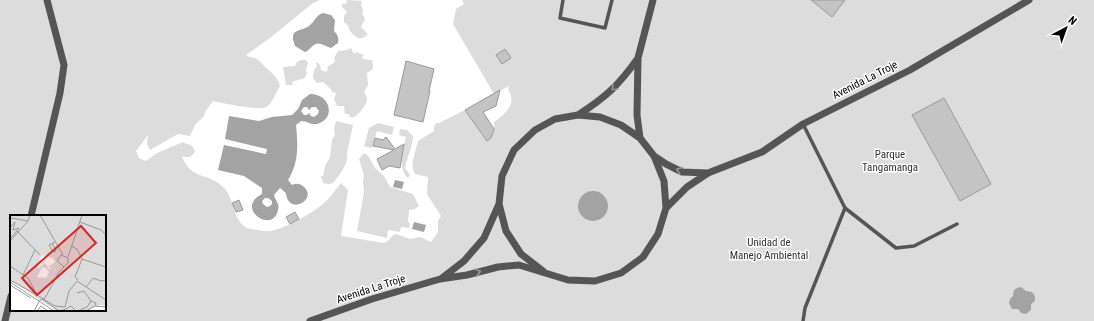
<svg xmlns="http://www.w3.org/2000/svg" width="1094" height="321" viewBox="0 0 1094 321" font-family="'Roboto Condensed',sans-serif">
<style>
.green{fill:#dcdcdc;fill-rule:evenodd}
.water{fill:#a3a3a3;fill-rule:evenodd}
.building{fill:#c4c4c4;stroke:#999}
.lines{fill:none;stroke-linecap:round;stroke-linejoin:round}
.service{stroke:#555;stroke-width:3.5}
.minor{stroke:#555;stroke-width:7}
.oneway{stroke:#999}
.labels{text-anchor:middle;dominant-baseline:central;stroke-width:3;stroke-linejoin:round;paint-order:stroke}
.street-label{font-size:11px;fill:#000;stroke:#fff}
.park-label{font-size:11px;fill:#333;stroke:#fff}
.inset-road{fill:none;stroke:#999;stroke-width:1}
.view{fill:#d62828;fill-opacity:0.15;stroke:#d62828;stroke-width:2}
.inset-edge{fill:none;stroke:#000;stroke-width:2}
</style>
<rect width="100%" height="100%" fill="#fff"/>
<path class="green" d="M0 0H320L313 3 270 38 246 55C249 58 254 57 257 59 260 61 262 64 264 66 271 72 278 77 280 86 276 92 273 103 266 107 259 111 223 103 213 101L205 112 204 116 195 125 190 136 178 134 150 150 147 144 148 135 136 151 139 158 146 161 157 153 183 142C189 146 193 143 195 152 191 158 188 157 182 157 193 182 208 171 224 188 234 198 232 216 243 225 247 229 252 229 257 230 261 230 265 232 269 231 283 230 312 213 323 204 330 198 335 190 341 183L348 190 341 236 384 243C390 242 390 235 396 234L410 239 420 237 431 242 438 232V221L441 216 427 194 428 177 415 174C409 165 416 151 418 141L434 131V127L436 123H439L465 110 487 141C493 136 494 130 494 122 505 114 518 104 508 90L509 86 494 94 453 24 456 9 464 4 462 0H1094V321H0ZM11 216H105V310H11Z
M347 0 362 1 361 5 363 10 362 13 365 19 361 27 368 34 363 38C357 40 353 34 349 30V27L344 22V16L347 12 342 7V5L344 3 346 4Z
M351 48 354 54 356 52 364 55 362 57 363 59 372 60 373 65V69L367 73 368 85 364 92C365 94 367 96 367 99 366 106 359 115 352 118L349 116 350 115 348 114H345L344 106H337L334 99 336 93 332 92 331 89 323 82 317 83 313 78 314 70 317 66 316 63 317 62 320 65 321 70 326 72 328 69 327 67 335 62 334 58 338 51 347 50Z
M301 60H306L308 63 306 70 307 73 305 78 292 82 293 85H286L283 67 295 66 297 62Z
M336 121 353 125 347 153C349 164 339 175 333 183L329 184 323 183 321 176H323L325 166 330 157 332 140 335 135 334 129Z
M378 123 394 127 392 135 377 131 372 148 364 146 369 128Z
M400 129 407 130 413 136C413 145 407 158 405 168L410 175 408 178C397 167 403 151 406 137L399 135Z
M363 154H366L369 157 375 168 384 176 390 187 413 194 419 206 415 209 409 210 408 222 410 223 409 228 401 227 400 232 388 230 387 238 357 231 364 192 363 182 364 175 359 159Z"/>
<path class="water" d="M323 13 331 15 335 20 334 31C338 35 339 38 338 43L331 48C327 47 320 42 316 44 311 46 310 50 305 52L295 46C288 28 300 32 309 26 315 21 316 15 323 13Z
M310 94C331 94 336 119 317 124 311 125 307 121 301 121L296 125C298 144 299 163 288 180L292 185C296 183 300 183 304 187 318 200 288 216 286 193L280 188 274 195C275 200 280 204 278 210 273 235 234 208 262 194V188L244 176 218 170 224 145 266 154 267 149 225 139 229 116 259 121 272 117 292 115 298 109 302 100ZM304 107H307L309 110 312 107H316L319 111 318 114 314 117 311 116 309 113 307 115H304L301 111ZM265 198H268L272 201V204L270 206 267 207 263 204 262 201Z
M395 180 404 182 402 189 393 187Z
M578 206a15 15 0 1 1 30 0a15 15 0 1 1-30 0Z
M414 222 426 225 424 232 412 229Z
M1021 287 1026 291 1032 292 1035 296V301L1031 304V310L1026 314 1021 313 1018 309H1012L1009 303 1010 299 1013 296 1014 290 1017 288Z"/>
<path class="building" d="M811 0H845L832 17Z
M505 49 511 58 502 64 496 55Z
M406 61 434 69 429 91H430L423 122 394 115Z
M500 90 496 106 483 112 494 129 491 138 487 141 465 110Z
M944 98 991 184 960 201 912 115Z
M386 137 395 149 404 144 400 168 389 166 382 170 377 159 394 150 373 146 375 138 383 140Z
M239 200 243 210 236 212 232 203Z
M295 212 299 219 290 224 286 217Z"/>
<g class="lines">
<path class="service" d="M563 0 560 18 605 28 612 0
M845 208 896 248 914 246 957 224
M803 321 805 308 845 208 803 124"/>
<path class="minor" d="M578 115C606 97 619 85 638 58
M640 138 637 115 638 58 653 0
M654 156 666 164 682 172 708 173
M666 208 687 187 708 173 762 152 803 124 910 70 1029 0
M31 216 60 93 64 65 47 0
M442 278 464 261 484 238 499 204
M5 321 11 296
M310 321 372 299 440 279 467 275 498 267 519 265 568 280 595 281 621 273 643 257 658 234 666 208 664 181 654 156 640 138 621 125 600 117 578 115 555 119 535 130 514 150 502 176 499 204 506 231 521 254 543 271"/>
</g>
<defs><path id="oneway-chevron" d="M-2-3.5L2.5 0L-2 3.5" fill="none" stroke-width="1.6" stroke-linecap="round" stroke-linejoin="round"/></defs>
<g class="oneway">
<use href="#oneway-chevron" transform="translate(614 88) rotate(135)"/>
<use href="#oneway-chevron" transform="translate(679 170) rotate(-160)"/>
<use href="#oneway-chevron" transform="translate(478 272) rotate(-15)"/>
</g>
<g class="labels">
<g class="street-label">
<text transform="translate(865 80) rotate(-27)">Avenida La Troje</text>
<text transform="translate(371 289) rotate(-18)">Avenida La Troje</text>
</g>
<g class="park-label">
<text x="890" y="154">Parque<tspan x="890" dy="13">Tangamanga</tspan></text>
<text x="769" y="242">Unidad de<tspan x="769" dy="13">Manejo Ambiental</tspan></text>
</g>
</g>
<g transform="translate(10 215)">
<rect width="96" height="96" fill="#fff"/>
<path d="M0 0H96V91L90 90 75 96H47L0 65ZM34 40 44 44 45 47 38 52 46 55 45 56 44 54H39L42 59 35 48 28 54 30 43ZM32 52 36 53 39 57 36 63 27 62Z" fill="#dcdcdc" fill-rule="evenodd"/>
<path class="inset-road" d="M30 0 53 40M1 3 18 6 20 0M70 7 91 15 96 20M0 13 5 7 3 15 9 13 0 24M7 16 30 40M0 26 18 6M42 28 46 36 43 37 39 30 45 27M61 31 67 34 72 44M58 42 72 0M0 51 18 63 27 80 45 91 55 92 59 76 67 66 96 85M13 60 25 35M0 65 27 80M68 65 65 62 72 44 96 52M0 67 44 96M0 70 21 83M76 72 83 63 91 66 96 65M67 78 74 76 81 86M32 84 49 96M24 96 30 85 35 83 49 57 58 48V43L51 40 47 46 54 52M27 96 31 91 38 96M52 96 61 91 66 96M68 96 77 92 81 86 86 88 85 90M76 96 85 91 96 92"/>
<path class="view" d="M71 11 86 28 27 80 12 63Z"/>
<rect width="96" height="96" class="inset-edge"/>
</g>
<g transform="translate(1066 28) rotate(41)" stroke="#ffffff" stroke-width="3" paint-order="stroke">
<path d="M0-3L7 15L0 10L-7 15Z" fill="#000000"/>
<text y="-6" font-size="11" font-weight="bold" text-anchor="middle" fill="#000000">N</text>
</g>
</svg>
